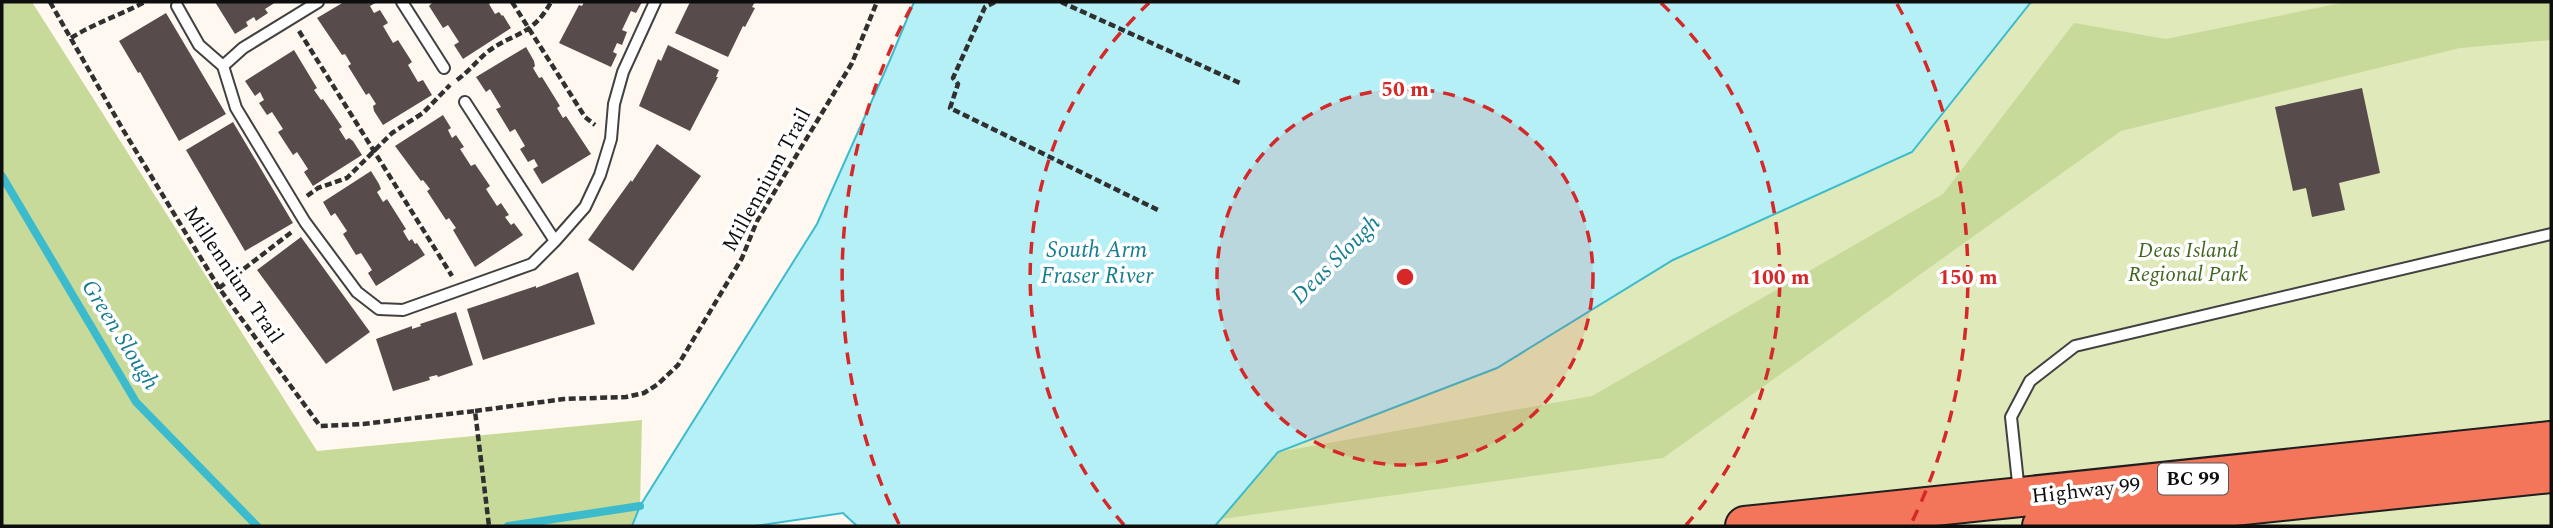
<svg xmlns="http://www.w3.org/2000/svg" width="2553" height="528" viewBox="0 0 2553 528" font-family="Spectral,serif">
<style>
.green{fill:#e0e9ba}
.forest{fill:#c8da99}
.water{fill:#b5f0f6;stroke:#3cbbcd;stroke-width:2}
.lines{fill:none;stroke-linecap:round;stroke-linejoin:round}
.stream{stroke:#3cbbcd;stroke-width:8}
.building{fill:#574c4b}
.service-casing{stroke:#414141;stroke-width:14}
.motorway-casing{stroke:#1f1f1f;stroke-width:42}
.path{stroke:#303030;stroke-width:4.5;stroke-dasharray:7 3.5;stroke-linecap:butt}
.service{stroke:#fff;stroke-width:10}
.motorway{stroke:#f3755a;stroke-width:38}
.ring{fill:none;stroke:#d62828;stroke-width:3.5;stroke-dasharray:12 9}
.labels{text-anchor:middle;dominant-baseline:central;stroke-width:7;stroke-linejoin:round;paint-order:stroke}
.shield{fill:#fff;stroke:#565656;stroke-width:2}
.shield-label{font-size:19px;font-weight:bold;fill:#0e0e0e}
.street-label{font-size:21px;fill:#0e0e0e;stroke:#fff}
.park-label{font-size:21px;font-style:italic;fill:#41661f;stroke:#fff}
.water-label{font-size:23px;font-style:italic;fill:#177e92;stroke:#fff}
.centre{fill:#d62828;stroke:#fff;stroke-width:3.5}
.ring-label{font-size:21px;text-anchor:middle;font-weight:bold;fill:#d62828;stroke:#fff;stroke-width:7;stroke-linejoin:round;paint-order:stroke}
</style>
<rect width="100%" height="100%" fill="#fff8f0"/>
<path class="green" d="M2031 2H2551V526H1215L1278 452 1497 368 1673 260 1912 152Z"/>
<path class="forest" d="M2 2H32L317 451 642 420 640 506 632 526H2Z
M2346 2H2551V40L2460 48 2121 131 1663 458 1221 519 1278 452 1592 396 1943 194 2074 23 2166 39Z"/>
<path class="water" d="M914 2H2031L1912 152 1673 260 1497 368 1278 452 1215 526H857L843 513 755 526H632L640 506 817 224 890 60Z"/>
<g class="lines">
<path class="stream" d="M2 176 136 402 257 526
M508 526 640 506"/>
</g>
<path class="building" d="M215 2H276L265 9 268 13 256 21 254 17 246 22 248 26 235 34Z
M344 2H377L370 6 374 13 380 10 388 23 383 26 393 43 398 40 412 62 408 65 418 82 423 80 432 95 383 125 374 111 373 106 376 104 369 93 366 95 348 66 351 64 345 54 342 55 317 18Z
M433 2H492L489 4 495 14 499 12 502 16 503 15 511 28 463 59 454 45 459 42 448 25 443 28 429 6Z
M584 2H642L636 13 631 11 622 30 627 32 622 45 617 43 613 52 617 54 611 67 559 43 579 5 582 6Z
M690 2H755L752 7 755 8 745 27 743 26 728 57 675 33Z
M166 13 226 114 179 141 140 72 138 73 119 41Z
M668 45 719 70 716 77H718L690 131 639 106 658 59 661 61Z
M526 47 534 61 535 66 533 68 539 78 542 77 560 106 557 108 563 118 566 116 591 154 542 184 533 169 538 166 534 159 528 162 520 149 525 146 515 129 510 132 496 109 501 107 490 89 486 92 476 77Z
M294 50 317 88 314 90 321 100 323 99 342 127 339 129 346 140 349 138 353 141 362 155 313 186 304 172 308 169 297 152 293 155 278 132 283 129 272 112 267 115 259 103 264 100 260 92 255 96 245 81Z
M2362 88 2380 173 2339 183 2345 210 2312 217 2306 188 2293 191 2275 107Z
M443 115 451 128 448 130 452 138 456 135 464 147 460 149 471 166 475 164 490 186 486 189 497 206 501 203 509 215 505 217 511 225 514 223 523 235 475 267 453 230 456 228 449 218 446 220 427 191 430 189 423 180 421 181 395 146Z
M233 122 293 223 245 251 186 150Z
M657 144 701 176 633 271 588 240 631 180 632 182Z
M371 171 379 184 381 189 377 192 383 202 387 199 406 229 403 231 409 241 412 239 415 244 417 243 425 255 376 286 368 273 372 270 361 253 356 255 343 234 347 231 335 213 331 216 323 202Z
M301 237 370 332 326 364 257 270Z
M578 272 595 324 483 360 467 309 536 286V288Z
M456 312 473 365 438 377 437 375 429 377 430 380 393 391 376 339 412 326V329L421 326 420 324Z"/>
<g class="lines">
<g class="service-casing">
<path id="service" d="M402 2 444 68
M177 6 199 45 223 66 236 108 305 222 357 292 379 309 403 310 532 264 555 241 465 102
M223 66 243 48 318 2
M555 241 585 207 600 175 611 139 614 104 623 72 655 2
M2019 492 2011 417 2030 381 2075 346 2551 234"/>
</g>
<g class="motorway-casing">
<path id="motorway" d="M1745 526 2551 441
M2042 526 2551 473"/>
</g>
<path class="path" d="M50 2 122 128 219 288 320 426 363 424 475 411 489 526
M512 2 585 117 595 125
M995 2 985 7 953 78 958 84 950 108 1160 211
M1061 2 1242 84
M299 31 452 276
M71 38C95 23 120 15 145 2
M457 80C468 72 476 62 486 53 513 32 532 37 551 2
M307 196 318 188 347 178 392 133 423 113 450 85
M219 288 293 231
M475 411 564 399 626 397 644 393 658 384 678 365 742 258 757 221 852 63 877 2"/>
<use href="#service" class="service"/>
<use href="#motorway" class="motorway"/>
</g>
<circle cx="1405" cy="277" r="188" fill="#d62828" fill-opacity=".12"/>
<g class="ring">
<circle cx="1405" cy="277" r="188"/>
<path d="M1124 525A375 375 0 0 1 1149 3M1661 3A375 375 0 0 1 1686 525"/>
<path d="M899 524A563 563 0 0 1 913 4M1897 4A563 563 0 0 1 1911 524"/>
</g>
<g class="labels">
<rect class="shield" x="2158" y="463.5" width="70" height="31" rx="5"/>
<g class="shield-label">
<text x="2193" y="479">BC 99</text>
</g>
<g class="street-label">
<text transform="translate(767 180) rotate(-61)">Millennium Trail</text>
<text transform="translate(233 275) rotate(56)">Millennium Trail</text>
<text transform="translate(2086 491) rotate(-6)">Highway 99</text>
</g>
<g class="park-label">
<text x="2188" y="251">Deas Island<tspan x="2188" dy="24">Regional Park</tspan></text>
</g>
<g class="water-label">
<text x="1097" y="250">South Arm<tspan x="1097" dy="26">Fraser River</tspan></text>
<text transform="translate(1336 260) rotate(-45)">Deas Slough</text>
<text transform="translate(120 335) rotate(58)">Green Slough</text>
</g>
</g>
<circle cx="1405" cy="277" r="10" class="centre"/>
<g class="ring-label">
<text x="1405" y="96">50 m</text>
<text x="1780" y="284">100 m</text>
<text x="1968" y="284">150 m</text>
</g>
<rect width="2553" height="528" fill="none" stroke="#0e0e0e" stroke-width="7"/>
</svg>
